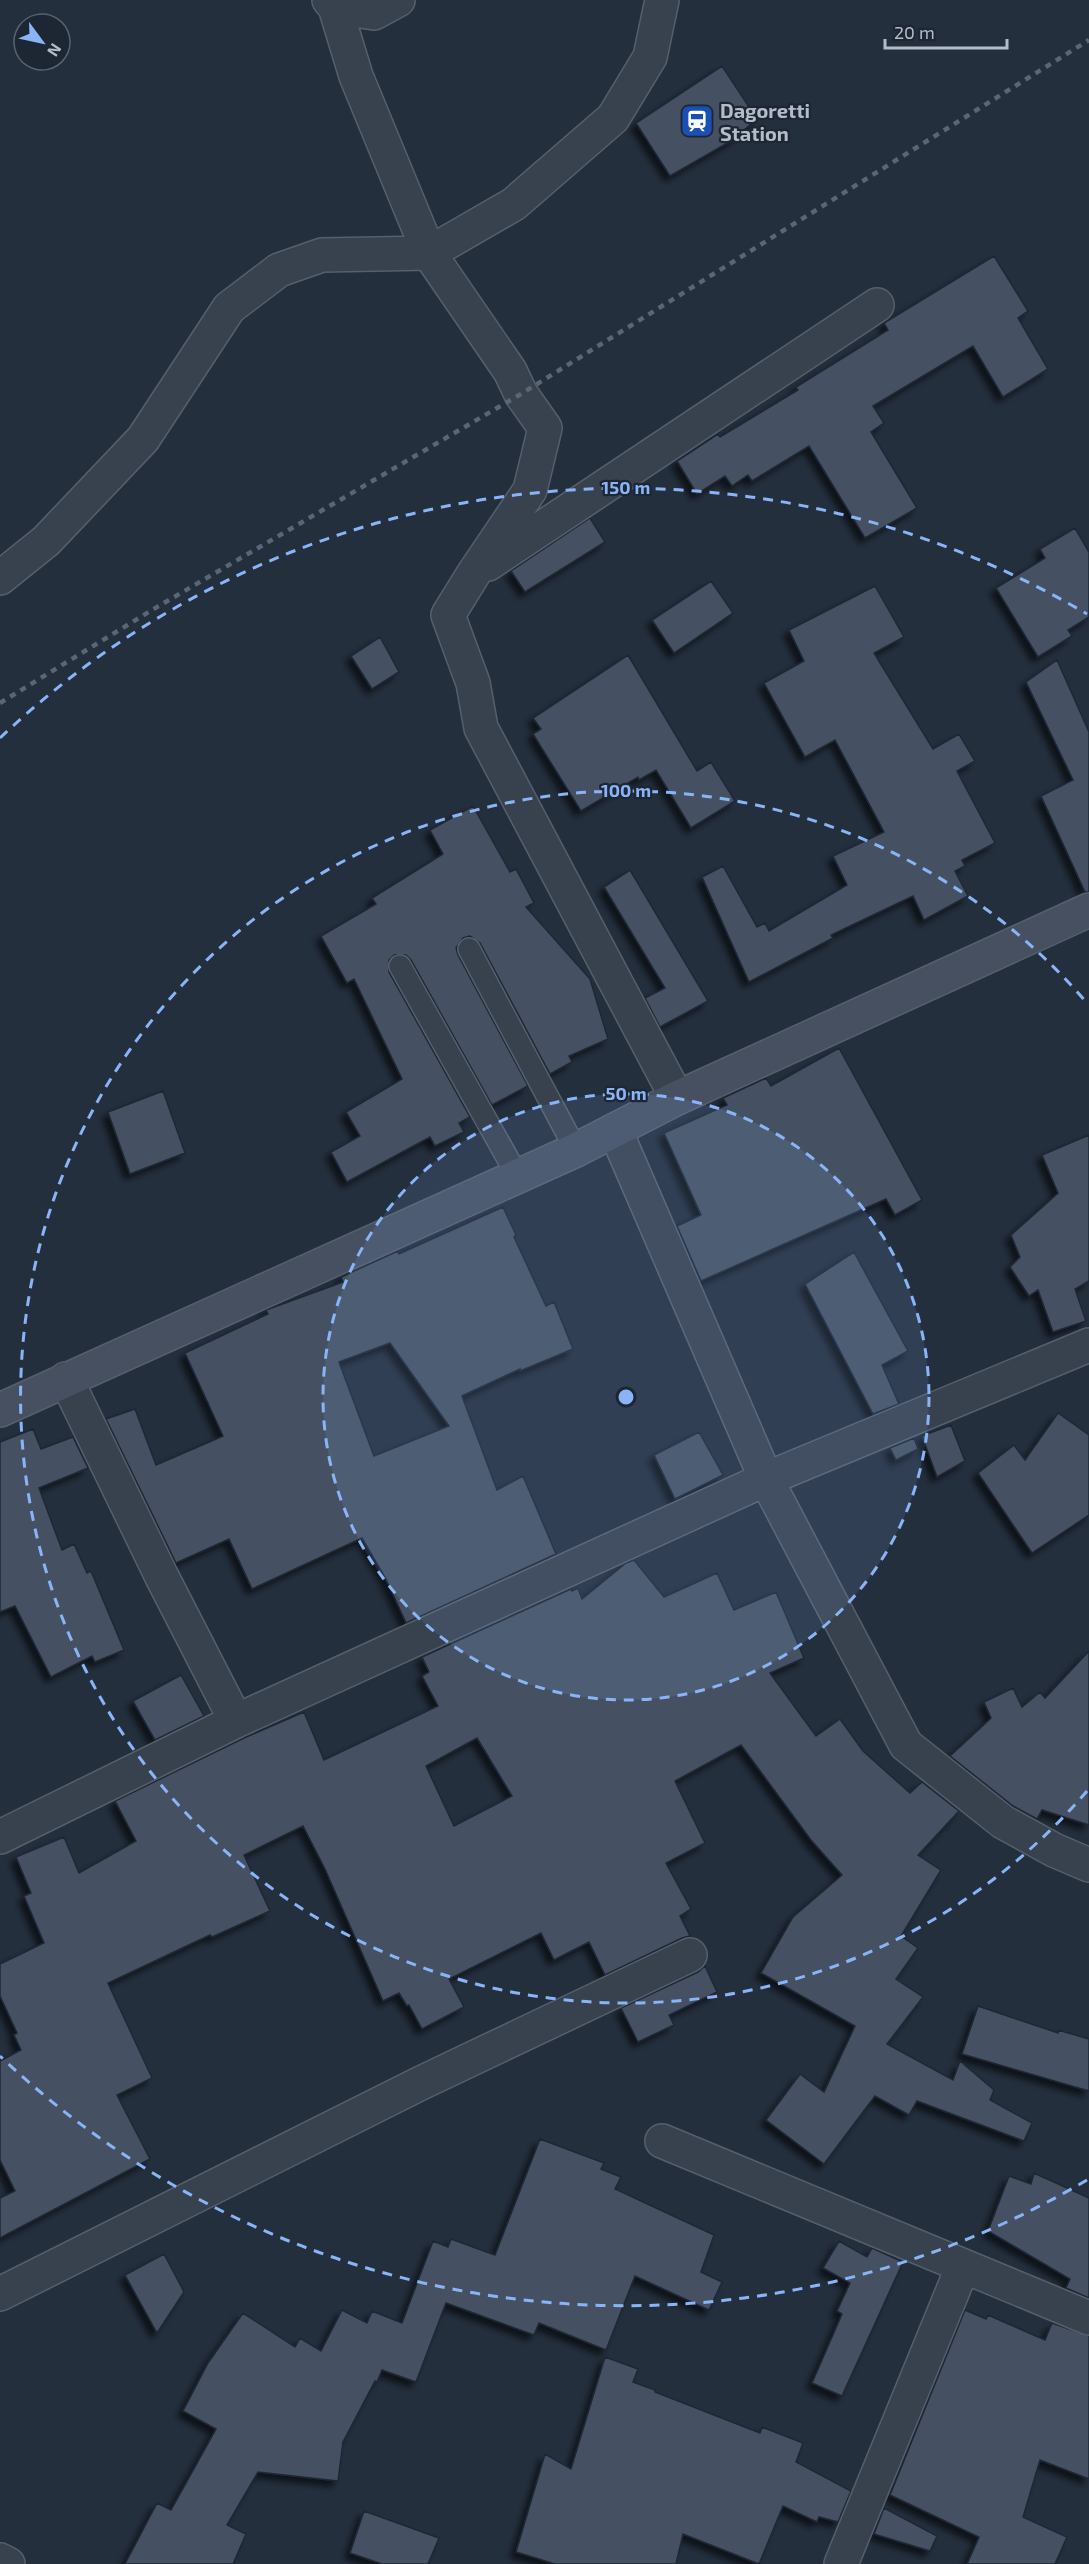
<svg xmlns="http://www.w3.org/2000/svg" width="1089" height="2564" viewBox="0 0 1089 2564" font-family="'Exo 2',sans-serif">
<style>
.building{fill:#455162;stroke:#1f2835;stroke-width:1.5;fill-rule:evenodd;filter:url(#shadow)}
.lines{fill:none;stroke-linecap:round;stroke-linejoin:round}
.lane-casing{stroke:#565f6c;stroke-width:24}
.street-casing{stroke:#565f6c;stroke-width:36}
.secondary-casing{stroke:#565f6c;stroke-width:36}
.lane{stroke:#38414e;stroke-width:21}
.street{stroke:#38414e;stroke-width:33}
.secondary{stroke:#465061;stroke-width:33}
.rail{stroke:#5a6575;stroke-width:4.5;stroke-dasharray:6 6;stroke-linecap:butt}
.ring{fill:none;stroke:#8ab4f8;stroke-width:3;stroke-dasharray:10 8}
.labels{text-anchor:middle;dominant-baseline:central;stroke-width:4.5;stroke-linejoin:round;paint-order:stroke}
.poi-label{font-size:20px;font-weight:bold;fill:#b4bcc9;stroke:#1d2633;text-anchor:start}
.centre{fill:#8ab4f8;stroke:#1d2633;stroke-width:3}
.ring-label{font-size:18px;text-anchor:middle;font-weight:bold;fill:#8ab4f8;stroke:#1d2633;stroke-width:4.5;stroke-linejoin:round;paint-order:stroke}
</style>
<defs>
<filter id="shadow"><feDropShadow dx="-5.5" dy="5.5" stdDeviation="3" flood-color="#0009"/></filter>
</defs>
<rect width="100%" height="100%" fill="#242f3e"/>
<path class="building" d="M722 66 757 119 731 141 670 176 636 123Z
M994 256 1028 311 1018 318 1048 369 1003 397 973 346 873 406 884 423 871 432 917 508 865 538 809 446 752 481 748 475 732 486 725 476 697 494 677 461 718 434 720 437 798 390 796 387 888 330 884 323Z
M590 518 605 542 525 592 511 571Z
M1075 528 1089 552V617L1068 630 1072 636 1038 657 996 588 1045 558 1040 549Z
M711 581 733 613 674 653 652 620Z
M875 586 904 637 874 653 933 749 959 734 975 761 957 771 995 843 962 860 965 866 955 871 968 896 924 920 913 896 831 935 833 938 749 982 702 877 723 866 757 927 765 923 769 931 847 885 833 856 884 832 835 740 805 757 764 683 804 661 789 630Z
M380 637 399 672 372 689 351 656Z
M628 655 697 771 711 762 735 801 691 828 656 770 639 780 638 777 581 811 533 734 541 729 533 718Z
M1057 660 1089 732V892H1085L1041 796 1073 780 1026 682Z
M473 806 510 872 516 869 534 903 526 907 590 979 608 1039 569 1056 572 1062 550 1074 480 943 470 936 463 938 456 948 458 955 528 1086 492 1105 411 960 406 955H394L389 960V972L470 1117 459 1123 464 1132 435 1146 430 1137 347 1182 331 1152 360 1136 346 1112 402 1079 354 979 347 983 321 936 376 904 372 898 443 854 430 830Z
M630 870 708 1001 660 1027 645 998 665 988 604 887Z
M839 1048 922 1200 895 1215 886 1199 701 1281 677 1226 701 1215 664 1133 727 1105 723 1098 766 1078 771 1086Z
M163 1091 185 1153 130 1174 108 1112Z
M1089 1135V1281L1075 1289 1086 1321 1053 1332 1038 1290 1029 1296 1010 1267 1020 1257 1011 1235 1058 1193 1042 1155Z
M503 1207 516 1235 514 1237 546 1306 554 1302 573 1349 520 1371V1369L462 1396 497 1490 523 1476 556 1554 406 1623 386 1579 362 1538 252 1589 229 1539 176 1563 106 1419 135 1409 156 1465 223 1436 185 1353 268 1314 266 1310 343 1282 341 1277 398 1251 399 1254ZM390 1343 449 1426 374 1456 339 1362Z
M854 1252 908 1351 882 1365 899 1404 873 1414 805 1284Z
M1058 1413 1089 1435V1515L1032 1553 978 1473 1014 1445 1025 1460Z
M951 1425 965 1461 937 1477 922 1436Z
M33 1429 41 1449 73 1437 88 1468 39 1488 62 1550 74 1544 87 1573 91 1571 124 1650 95 1662 92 1656 51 1677 15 1606 0 1612V1442Z
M699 1432 723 1475 675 1499 654 1455Z
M914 1438 918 1449 896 1460 890 1448Z
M634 1560 664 1597 717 1573 734 1610 776 1592 804 1658 770 1673 816 1736 840 1719 863 1751 910 1793 922 1782 959 1811 918 1855 941 1870 901 1936 918 1948 896 1979 923 1997 887 2044 953 2080 960 2061 994 2090 990 2100 1032 2123 1024 2141 917 2101 909 2115 875 2096 824 2164 766 2120 800 2074 824 2092 855 2026 761 1973 793 1917 842 1875 811 1840 741 1745 675 1781 705 1843 666 1863 691 1909 680 1916 690 1936 682 1938 605 1975 589 1942 554 1960 541 1933 449 1979 464 2007 422 2029 409 2005 407 2006 399 1993 383 2001 325 1869 303 1826 244 1855 270 1911 212 1937 210 1935 108 1983 152 2078 117 2095 150 2159 0 2238V2198L15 2191 0 2160V2061L21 2050 14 2035 17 2033 0 1996V1964L44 1943 24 1896 31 1893 16 1857 64 1837 79 1873 136 1841 115 1801 244 1738 304 1712 324 1760 438 1706 422 1676 429 1672 422 1657 571 1589 572 1591 578 1588 582 1599 626 1563ZM477 1738 512 1796 454 1826 426 1766Z
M1089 1651V1825L1042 1810 1037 1819 1013 1806 950 1756 991 1718 984 1702 1013 1688 1022 1707 1040 1692 1045 1698Z
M181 1675 204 1716 155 1740 133 1701Z
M705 1966 717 1992 669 2015 674 2025 638 2042 621 2008 698 1972Z
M978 2006 1058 2033V2030L1089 2039V2091L962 2054Z
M540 2139 604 2163 601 2169 621 2177 615 2189 714 2235 701 2272 722 2282 709 2310 635 2276 606 2350 539 2323 534 2335 446 2303 416 2382 382 2370 377 2382 375 2381 343 2442 338 2481 258 2472 227 2525 246 2534 233 2564H125L157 2503 171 2510 216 2429 183 2411 208 2363 243 2313 295 2347 300 2338 321 2351 342 2310 367 2323 372 2311 402 2323 433 2241 448 2247 451 2239 495 2255Z
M1034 2173 1089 2198V2298L1066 2288 1070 2279 988 2231 1009 2176 1031 2184Z
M839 2241 867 2257 872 2248 903 2262 842 2396 812 2383 842 2314 837 2311 850 2283 823 2268Z
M164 2254 184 2292 157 2333 125 2275Z
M965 2310 986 2319 988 2315 1045 2340 1052 2323 1089 2336V2479L1040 2460 1023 2517 1067 2537 1055 2564H967L979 2537 890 2495Z
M605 2357 638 2369 633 2382 655 2390V2392L760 2433 762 2427 803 2443 796 2462 851 2491 838 2522 819 2517 817 2522 783 2506 759 2564 683 2534 676 2564H555L516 2552 545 2454 571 2469Z
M884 2508 937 2536 930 2551 874 2534Z
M364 2511 439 2538 428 2564H382L350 2553Z"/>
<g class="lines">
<g class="lane-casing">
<path id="lane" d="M469 949 576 1150
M400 966 517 1175"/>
</g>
<g class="street-casing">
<path id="street" d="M329 0 335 7 374 13 398 0
M335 7 356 76 429 253 510 371 521 394 545 428 530 490 474 573 448 615 473 683 481 728 677 1098
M488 564 877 305
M0 578 46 541 143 439 229 308 279 270 322 255 429 253 514 204 613 118 650 57 662 0
M615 1130 766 1479 906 1745 1003 1822 1054 1850 1089 1865
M66 1379 161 1575 236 1721
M0 1837 236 1721 766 1479 1089 1345
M662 2141 1089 2318
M0 2294 421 2083 690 1955
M0 2560 8 2564
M841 2564 963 2266"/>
</g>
<g class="secondary-casing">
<path id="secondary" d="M0 1410 576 1150 677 1098 1089 910"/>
</g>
<use href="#lane" class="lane"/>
<use href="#street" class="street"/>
<use href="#secondary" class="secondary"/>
<path class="rail" d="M0 703 152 610 521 394 1089 40"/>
</g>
<circle cx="626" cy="1397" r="303" fill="#8ab4f8" fill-opacity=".12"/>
<g class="ring">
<circle cx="626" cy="1397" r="303"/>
<path d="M1087 1791A606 606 0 1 1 1087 1003"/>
<path d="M1087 2180A909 909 0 0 1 0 2056M0 738A909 909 0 0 1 1087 614"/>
</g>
<defs>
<g id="station-square" transform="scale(1.725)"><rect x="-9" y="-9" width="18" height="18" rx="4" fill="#1a4fb4" stroke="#1d2633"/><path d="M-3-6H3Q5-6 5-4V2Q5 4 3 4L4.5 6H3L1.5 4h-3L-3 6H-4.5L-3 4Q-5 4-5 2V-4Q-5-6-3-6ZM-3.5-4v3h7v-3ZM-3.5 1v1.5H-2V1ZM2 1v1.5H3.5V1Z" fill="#fff"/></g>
</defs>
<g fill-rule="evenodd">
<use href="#station-square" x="697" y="121"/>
</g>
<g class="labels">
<g class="poi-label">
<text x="720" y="110">Dagoretti<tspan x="720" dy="23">Station</tspan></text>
</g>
</g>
<circle cx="626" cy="1397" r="9" class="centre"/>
<g class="ring-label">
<text x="626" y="494">150 m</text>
<text x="626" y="797">100 m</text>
<text x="626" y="1100">50 m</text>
</g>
<g transform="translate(42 42) rotate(123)"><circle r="28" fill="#1d2633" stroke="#59626f" stroke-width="1.5"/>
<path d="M0-4.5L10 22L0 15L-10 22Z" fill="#8ab4f8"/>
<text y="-9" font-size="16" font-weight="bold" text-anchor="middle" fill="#b4bcc9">N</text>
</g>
<path d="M885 39v9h122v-9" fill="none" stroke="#b4bcc9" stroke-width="3"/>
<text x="894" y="39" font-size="18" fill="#b4bcc9" stroke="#1d2633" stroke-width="4.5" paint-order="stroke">20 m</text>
</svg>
